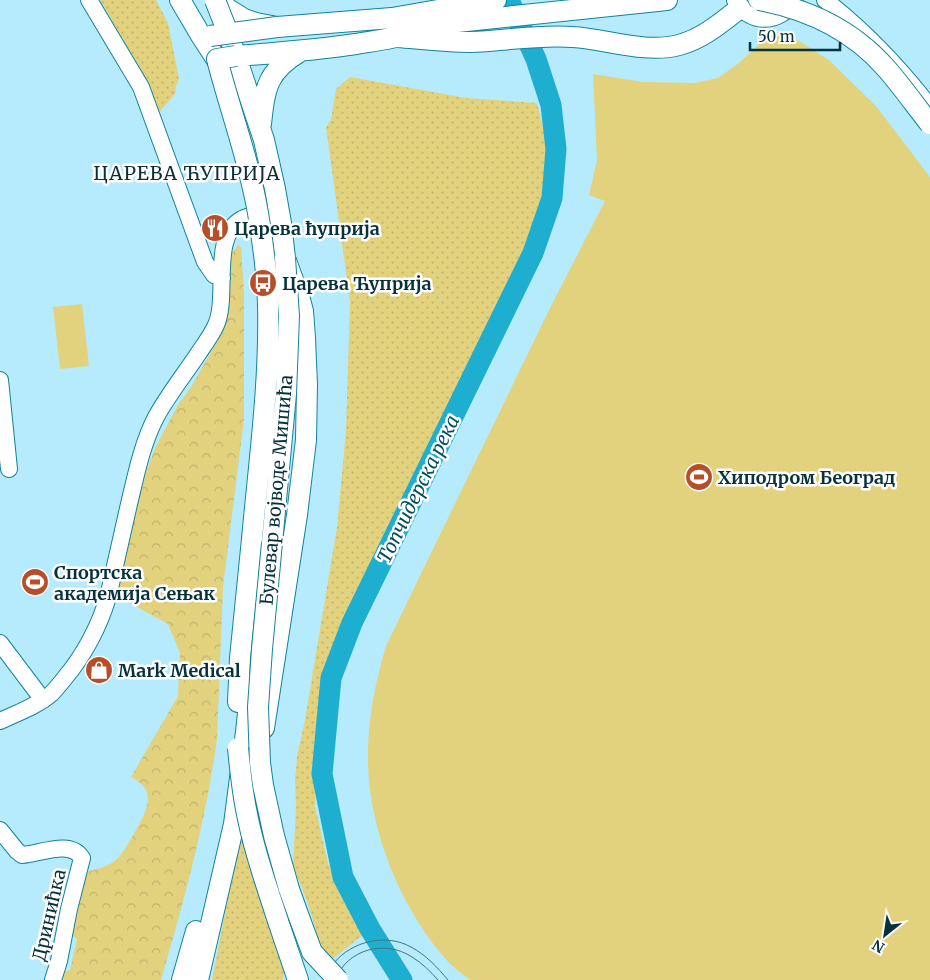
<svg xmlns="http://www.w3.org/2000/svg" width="930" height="980" viewBox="0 0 930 980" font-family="Merriweather,serif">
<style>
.grass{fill:url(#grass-dots)}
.forest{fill:url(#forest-crowns)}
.garden{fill:#e2d27e}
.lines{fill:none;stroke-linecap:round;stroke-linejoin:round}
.river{stroke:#1eaed0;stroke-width:21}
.minor-casing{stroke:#11839d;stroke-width:18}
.major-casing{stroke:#11839d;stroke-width:22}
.minor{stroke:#fff;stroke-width:16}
.major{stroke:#fff;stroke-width:20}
.tram{stroke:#457481;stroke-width:1}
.major-bridge-casing{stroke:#11839d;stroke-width:22;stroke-linecap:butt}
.major-bridge{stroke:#fff;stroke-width:20}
.labels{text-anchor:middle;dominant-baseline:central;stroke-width:5;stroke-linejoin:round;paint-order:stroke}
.poi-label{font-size:18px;font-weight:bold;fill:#06323d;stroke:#fff;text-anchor:start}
.street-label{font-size:18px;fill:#06323d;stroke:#fff}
.neighbourhood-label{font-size:19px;letter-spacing:1px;fill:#0f2e37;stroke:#fff}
.water-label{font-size:19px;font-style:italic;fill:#005061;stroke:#fff}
</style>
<defs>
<pattern id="grass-dots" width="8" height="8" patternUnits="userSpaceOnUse" patternTransform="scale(1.25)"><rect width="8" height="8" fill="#e2d27e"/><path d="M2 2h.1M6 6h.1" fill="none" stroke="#c0b56e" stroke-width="1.8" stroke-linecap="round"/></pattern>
<pattern id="forest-crowns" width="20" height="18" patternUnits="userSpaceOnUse" patternTransform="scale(1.25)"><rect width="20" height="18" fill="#e2d27e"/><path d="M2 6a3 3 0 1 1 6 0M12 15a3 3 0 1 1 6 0" fill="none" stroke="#c0b56e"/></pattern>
</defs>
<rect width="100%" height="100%" fill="#b5ebfc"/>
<path class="grass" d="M100 0H156L168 23 179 79 176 86 175 94 156 116 133 57Z
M350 77 466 98 537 103 554 172 509 290 426 456 332 655 326 676 321 725 316 773 315 806 328 863 342 897 363 935 331 960 320 944 307 901 293 866 296 807 295 781 297 756 305 720 337 527 346 431 350 301 326 127 331 120 336 89Z
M242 826 285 961 283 980H212Z"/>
<path class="forest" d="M238 245 241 247 244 291V419L223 587 217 739C206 821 184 901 161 980H58L61 972 70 970 77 939 71 935 76 912 88 871C99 869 109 866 117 859 123 855 142 820 145 812 147 806 149 799 147 793 145 785 138 781 131 777L178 696 180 653 168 624 115 595 142 483 155 448 178 405 191 387 218 340 228 292 232 253Z"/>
<path class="garden" d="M788 34 829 60 876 106 930 177V980H470C461 973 451 966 444 957 400 906 369 830 368 762 367 723 375 683 386 646L550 308 605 201 589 195 597 160 593 74 643 82 695 83 718 78 739 63 768 36Z
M82 304 89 366 60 369 53 307Z"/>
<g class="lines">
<path class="river" d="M402 980 370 929 343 877 322 774 331 678 352 623 533 253 552 198 556 149 551 105 536 59 509 0"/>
<g class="minor-casing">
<path id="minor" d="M89 0 141 87 205 262 214 275 222 278
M735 0C749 25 780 25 795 0
M825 0C865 31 899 67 930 107
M0 380 9 469
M0 643 43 700
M0 721C17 713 37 706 51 694 56 689 60 684 64 679 84 655 99 627 108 597 115 566 122 535 129 504 136 475 142 444 156 417 168 395 184 375 198 354 204 345 211 336 216 325 229 296 210 236 242 219 249 215 257 215 264 214L266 219
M0 830 17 851 22 855C40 854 70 839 82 858L69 909 59 961 53 980"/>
</g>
<g class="major-casing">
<path id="major" d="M180 0 200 34 226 74
M218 0 228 9 244 19 256 23 277 27 392 18 496 0
M419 21 438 24 667 0
M228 33 264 140 275 189 281 223 285 258 299 296 303 311 305 338 307 385 306 440 297 515 264 728
M398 37C422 39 446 42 470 42 505 41 539 34 573 37 606 39 646 54 679 45 702 39 721 23 740 8
M236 56C276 53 316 50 356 44 374 41 393 39 410 33
M261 124C265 87 267 71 301 51
M238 702 240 658 252 539
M278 921 298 980
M182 980 196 931
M198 980 234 824 246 732 251 685"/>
</g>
<use href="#minor" class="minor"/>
<use href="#major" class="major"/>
<path class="tram" d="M325 980C328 974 330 968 334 963 352 941 386 933 411 947 426 955 437 967 448 980
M335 980C347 949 385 939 412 957 422 963 430 971 438 980"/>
<g class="major-bridge-casing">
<path id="major-bridge" d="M215 0 228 33
M759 0C807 9 852 30 885 67 901 85 915 105 930 124
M210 36 277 27
M236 56 217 59C230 110 249 160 258 213 263 243 267 273 268 304 270 382 259 461 252 539
M285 258 289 316 286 394 262 649 258 707 260 763 263 785 274 836 289 889 299 917 312 952 338 980
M238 748C240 769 242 789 246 809 253 847 266 884 278 921"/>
</g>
<use href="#major-bridge" class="major-bridge"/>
</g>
<defs>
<g id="restaurant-disc" transform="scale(1.4375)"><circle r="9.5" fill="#b54e29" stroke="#fff"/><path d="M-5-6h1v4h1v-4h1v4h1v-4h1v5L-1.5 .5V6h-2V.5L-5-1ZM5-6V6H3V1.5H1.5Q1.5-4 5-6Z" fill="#fff"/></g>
<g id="bus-disc" transform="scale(1.4375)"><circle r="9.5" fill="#b54e29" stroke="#fff"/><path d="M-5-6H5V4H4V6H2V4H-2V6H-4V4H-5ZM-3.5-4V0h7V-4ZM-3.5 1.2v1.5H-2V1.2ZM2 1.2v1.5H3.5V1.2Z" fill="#fff"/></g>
<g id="stadium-disc" transform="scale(1.4375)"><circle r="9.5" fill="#b54e29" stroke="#fff"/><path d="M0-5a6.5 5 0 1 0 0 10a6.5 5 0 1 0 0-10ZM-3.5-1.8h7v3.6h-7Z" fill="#fff"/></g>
<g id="shop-disc" transform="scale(1.4375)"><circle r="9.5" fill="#b54e29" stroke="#fff"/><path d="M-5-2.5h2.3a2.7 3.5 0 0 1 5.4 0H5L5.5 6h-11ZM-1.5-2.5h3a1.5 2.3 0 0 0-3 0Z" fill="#fff"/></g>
</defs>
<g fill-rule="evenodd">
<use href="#restaurant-disc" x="215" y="228"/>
<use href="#bus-disc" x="263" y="283"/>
<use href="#stadium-disc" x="699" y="477"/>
<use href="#stadium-disc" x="35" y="582"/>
<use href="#shop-disc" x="99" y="670"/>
</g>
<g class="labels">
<g class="poi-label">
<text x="234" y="228">Царева ћуприја</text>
<text x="282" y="283">Царева Ћуприја</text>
<text x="718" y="477">Хиподром Београд</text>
<text x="54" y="572">Спортска<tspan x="54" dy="21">академија Сењак</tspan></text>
<text x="118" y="670">Mark Medical</text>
</g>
<g class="street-label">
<text transform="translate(276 490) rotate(-85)">Булевар војводе Мишића</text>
<text transform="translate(49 915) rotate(-77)">Дринићка</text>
</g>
<g class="neighbourhood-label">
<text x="187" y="173">ЦАРЕВА ЋУПРИЈА</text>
</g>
<g class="water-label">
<text transform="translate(418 489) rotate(-64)">Топчидерска река</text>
</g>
</g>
<g transform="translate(885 935) rotate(210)" stroke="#ffffff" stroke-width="4" paint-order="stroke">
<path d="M0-4L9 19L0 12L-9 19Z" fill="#06323d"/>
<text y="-8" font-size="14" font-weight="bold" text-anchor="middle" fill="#06323d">N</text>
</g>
<path d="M750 42v8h90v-8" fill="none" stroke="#06323d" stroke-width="2.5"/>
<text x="758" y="42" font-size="15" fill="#06323d" stroke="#ffffff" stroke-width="4" paint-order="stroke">50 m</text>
</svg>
